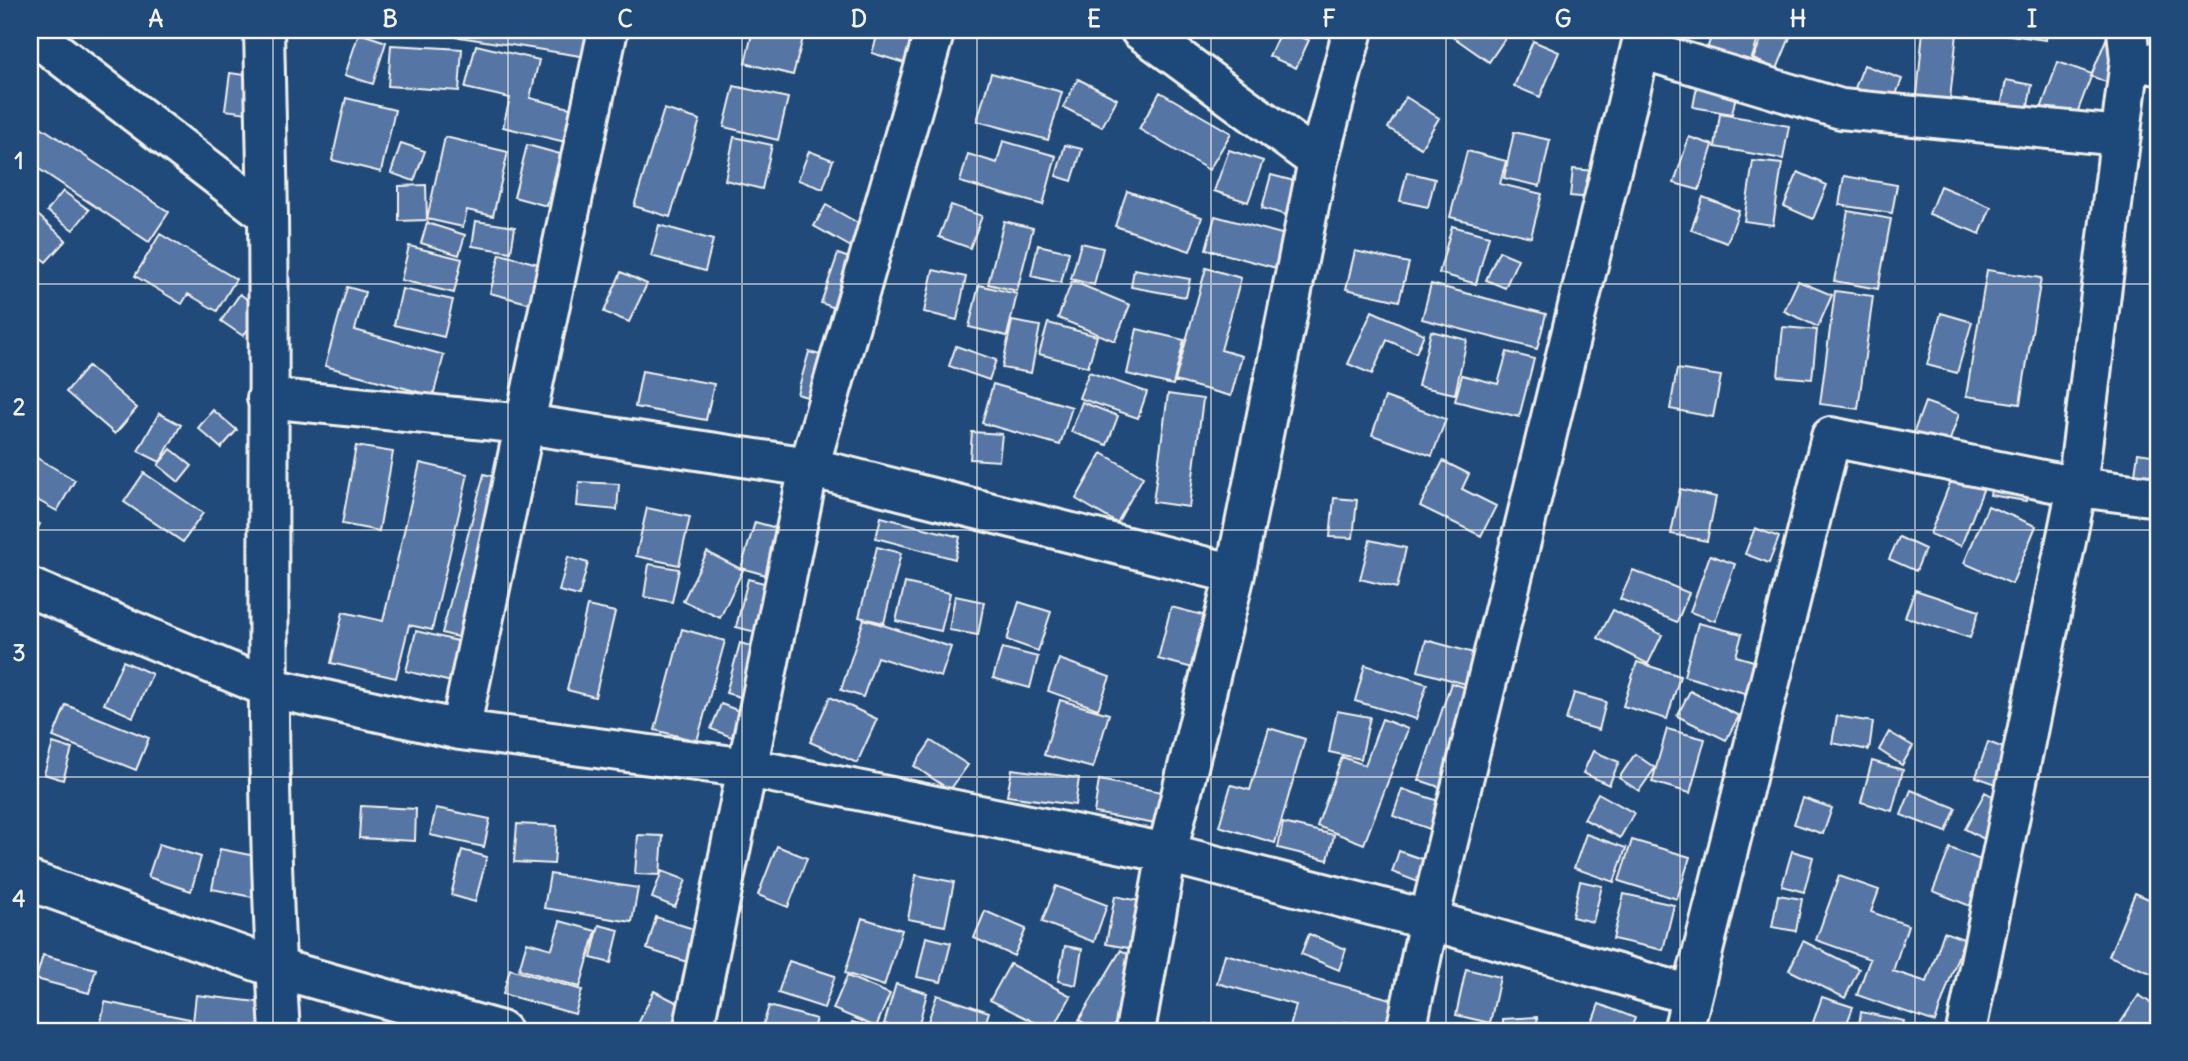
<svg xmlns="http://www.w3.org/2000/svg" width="2188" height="1061" viewBox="0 0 2188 1061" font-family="Delius,sans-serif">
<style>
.building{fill:#5575a5;stroke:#f4f1e8;stroke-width:2}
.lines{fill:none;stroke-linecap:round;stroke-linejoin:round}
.minor-casing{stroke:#f4f1e8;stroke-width:44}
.tertiary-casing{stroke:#f4f1e8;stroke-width:44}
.minor{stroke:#1f4a7a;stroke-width:38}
.tertiary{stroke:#1f4a7a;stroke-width:38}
.grid{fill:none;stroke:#f4f1e8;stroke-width:2;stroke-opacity:0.55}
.neatline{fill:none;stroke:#f4f1e8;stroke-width:2.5}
.grid-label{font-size:23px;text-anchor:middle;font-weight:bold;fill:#f4f1e8}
</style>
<rect width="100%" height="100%" fill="#1f4a7a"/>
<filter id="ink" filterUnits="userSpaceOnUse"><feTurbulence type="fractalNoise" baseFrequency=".0143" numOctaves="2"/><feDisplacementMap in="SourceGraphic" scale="14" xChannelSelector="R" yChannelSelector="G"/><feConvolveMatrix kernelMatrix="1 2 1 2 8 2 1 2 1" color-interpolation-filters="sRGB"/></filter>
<g filter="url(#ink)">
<path class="building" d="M415 30H611L606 60Z
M753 30H768L803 38 793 75 745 63Z
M879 30H936L924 69 872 53Z
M1012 30H1054L1053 37Z
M1281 30 1309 40 1296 68 1269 56Z
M1447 30H1495L1506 37 1489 62 1446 32Z
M1713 30H1761L1748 70 1705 56Z
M1765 30H1793L1777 69 1753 59Z
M1923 30 1957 33 1950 99 1917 96Z
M1975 30H2047L2046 40Z
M2109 32 2128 91 2091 76Z
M359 33 386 42 373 84 345 75Z
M1533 41 1559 52 1540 97 1514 86Z
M391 45 462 49 459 91 388 86Z
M476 45 539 60 530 98 586 112 578 145 503 127 510 98 465 88Z
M2058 62 2092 74 2074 121 2041 109Z
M1864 65 1902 79 1893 102 1855 88Z
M1700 70 1740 77 1732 114 1693 107Z
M230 73 260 77 254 114 225 110Z
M991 73 1062 92 1048 140 977 121Z
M1078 79 1117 99 1102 127 1063 107Z
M2006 80 2032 85 2026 116 2000 113Z
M734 86 788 98 778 140 724 127Z
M1160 92 1231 133 1209 170 1139 129Z
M1406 97 1439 118 1421 148 1388 128Z
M346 98 395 110 381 172 332 160Z
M664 109 700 120 670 217 634 206Z
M1720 114 1789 126 1783 159 1715 147Z
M38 125 169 212 149 242 30 163V137Z
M1514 132 1550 140 1540 186 1504 178Z
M445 137 508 152 493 216 467 210 463 227 427 219Z
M734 137 772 145 762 189 725 180Z
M1689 137 1713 145 1699 190 1674 183Z
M1003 141 1056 156 1043 205 960 182 968 154 997 163Z
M401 143 425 151 414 181 391 173Z
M527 145 560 154 547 206 514 197Z
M1065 145 1082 149 1072 181 1056 176Z
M1229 150 1263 161 1248 202 1214 191Z
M809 151 833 160 823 189 798 180Z
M1467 151 1506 161 1500 184 1542 194 1531 237 1450 217Z
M1753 161 1782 164 1773 225 1744 221Z
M1573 169 1606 172 1604 199 1570 196Z
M1407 172 1435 179 1428 207 1400 201Z
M1798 172 1827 185 1813 219 1784 206Z
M1271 175 1302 183 1293 217 1262 208Z
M1844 176 1897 185 1892 213 1839 205Z
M426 185 427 220 399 221V186Z
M1940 186 1991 207 1980 234 1929 214Z
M63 191 89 210 73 230 47 211Z
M1127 191 1202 217 1190 251 1115 226Z
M1703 197 1739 211 1727 243 1691 230Z
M826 205 872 231 860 252 814 226Z
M951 205 982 216 970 248 939 237Z
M30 208 66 240 46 262 30 249Z
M1848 211 1891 219 1878 289 1834 281Z
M1215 216 1289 236 1280 269 1206 249Z
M476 221 515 227 511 252 472 246Z
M1004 221 1033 228 1017 291 988 284Z
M427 223 465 235 459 255 421 243Z
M659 225 713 240 705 271 651 256Z
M1452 226 1489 236 1476 284 1439 273Z
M160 234 236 279 217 311 188 294 182 304 135 276Z
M1081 243 1103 248 1094 285 1071 279Z
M1038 245 1069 252 1061 283 1031 276Z
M409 246 462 259 454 293 401 280Z
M1355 251 1409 263 1399 301 1346 289Z
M1499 251 1518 259 1505 288 1486 280Z
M500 254 557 269 547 308 490 293Z
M838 254 866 264 848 313 821 303Z
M1206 268 1241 278 1221 350 1242 356 1231 396 1175 381Z
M1134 269 1190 279 1186 297 1131 287Z
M933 270 966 277 957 320 924 312Z
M1987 270 2041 278 2020 404 1966 396Z
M621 272 647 284 629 322 604 312Z
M1072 281 1130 305 1115 341 1058 318Z
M1798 281 1832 295 1818 327 1784 311Z
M1431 284 1546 314 1537 349 1422 319Z
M979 285 1017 294 1007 336 969 327Z
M347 287 365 292 355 330 444 355 433 396 325 366Z
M402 289 453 300 444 337 394 325Z
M1835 291 1873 296 1858 409 1820 404Z
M240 294 262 310 243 336 221 321Z
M1372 311 1424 334 1416 353 1387 340 1372 374 1348 364Z
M1941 313 1972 322 1957 373 1927 365Z
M1012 321 1040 326 1031 373 1002 368Z
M1048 323 1097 336 1088 367 1039 354Z
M1783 327 1817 330 1812 379 1778 376Z
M1137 329 1184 340 1173 385 1127 374Z
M1431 331 1467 340 1455 394 1418 386Z
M956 346 996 360 989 380 949 366Z
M809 352 839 360 827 403 797 394Z
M1507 352 1534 359 1519 417 1455 401 1462 375 1498 384Z
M88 366 137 408 115 434 66 392Z
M1677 369 1721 376 1713 417 1670 409Z
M642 371 714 384 706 420 635 407Z
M1089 372 1147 392 1138 418 1079 398Z
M993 384 1072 407 1060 445 982 423Z
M1168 394 1203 399 1189 507 1153 502Z
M1385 397 1446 419 1432 456 1372 435Z
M1082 402 1118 416 1107 445 1071 432Z
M1925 402 1959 414 1944 457 1909 445Z
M213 410 237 430 221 448 198 428Z
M159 413 181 425 160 462 138 451Z
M972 432 1002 434 999 461 970 459Z
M356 446 393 452 379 531 342 524Z
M171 449 192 466 179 482 158 465Z
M1102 453 1143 477 1117 523 1076 499Z
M2138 453 2158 456V485L2134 481Z
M30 454 75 480 57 511 30 496Z
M1443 461 1469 474 1462 489 1496 506 1481 536 1420 506Z
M420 463 468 474 432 630 409 625 396 678 331 663 343 612 383 621Z
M1995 471 2031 477 2026 501 1990 495Z
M144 473 203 513 183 542 124 502Z
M1954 473 1985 485 1961 546 1930 534Z
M484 474 530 486 487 645 442 633Z
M579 482 619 484 617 510 577 506Z
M1680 489 1716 497 1707 541 1671 534Z
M1334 498 1357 500 1353 538 1330 537Z
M1988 506 2036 526 2012 584 1964 563Z
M647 508 690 517 679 565 636 556Z
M881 517 960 537 955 559 876 538Z
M30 518 40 524 30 542Z
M755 522 816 539 802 585 741 568Z
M1755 528 1779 537 1769 563 1745 554Z
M1899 537 1925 549 1916 571 1889 559Z
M1370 540 1406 548 1397 588 1360 579Z
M877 547 901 553 884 623 859 617Z
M707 552 743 570 720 618 683 601Z
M1710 555 1735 564 1715 621 1690 612Z
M568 557 588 563 579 596 559 591Z
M649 564 679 569 672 602 644 597Z
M1633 570 1689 593 1677 622 1620 599Z
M748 579 788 589 776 637 736 627Z
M905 583 950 593 941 631 896 621Z
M1915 590 1979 611 1970 638 1905 617Z
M955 596 984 602 978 635 949 630Z
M1019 602 1051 612 1038 651 1007 640Z
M587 606 615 612 595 697 567 690Z
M1171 607 1210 617 1197 669 1158 659Z
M1613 610 1662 635 1648 664 1598 638Z
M864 619 951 647 941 677 877 657 863 697 841 690Z
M1698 623 1742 634 1736 656 1764 664 1755 696 1684 676Z
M682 629 725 641 697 741 655 730Z
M416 631 486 648 476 688 406 671Z
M1426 640 1481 655 1473 686 1418 671Z
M740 643 773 652 758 702 726 693Z
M1002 648 1038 657 1030 688 993 678Z
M1059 659 1110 677 1098 709 1048 691Z
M123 661 152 674 133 717 104 704Z
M1637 662 1680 676 1667 719 1623 706Z
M1365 665 1427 684 1416 719 1355 701Z
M1451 683 1486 694 1454 792 1419 780Z
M1690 691 1739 716 1726 740 1677 716Z
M1574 693 1606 702 1599 730 1566 720Z
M830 697 877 719 857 763 810 742Z
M1060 700 1109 714 1093 768 1044 755Z
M721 704 758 718 747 743 711 729Z
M66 705 149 738 136 770 53 737Z
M1337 711 1370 717 1361 759 1329 752Z
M1837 716 1873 722 1869 750 1832 743Z
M1382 719 1408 729 1364 844 1317 826 1342 757 1365 765Z
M1269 728 1305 739 1275 843 1219 826 1231 785 1250 790Z
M1667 729 1705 739 1690 793 1652 782Z
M1889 732 1913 746 1902 765 1879 750Z
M931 741 968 765 950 790 914 766Z
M1988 742 2017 753 2005 787 1976 777Z
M53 743 72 749 63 780 44 774Z
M1593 751 1619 762 1609 785 1583 773Z
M1635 754 1655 768 1639 791 1619 778Z
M1872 761 1903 770 1892 811 1861 802Z
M1012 769 1079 778 1075 805 1007 796Z
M1099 780 1162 792 1156 824 1094 813Z
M1402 789 1451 805 1441 833 1393 816Z
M1911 790 1956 808 1946 832 1901 815Z
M1985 792 2021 812 2001 848 1965 829Z
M1598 793 1634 813 1620 838 1584 819Z
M1803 798 1832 808 1823 834 1794 824Z
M361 806 416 809 415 841 359 838Z
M436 808 490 819 484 847 430 835Z
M1283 823 1334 835 1328 860 1278 848Z
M517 824 557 826 554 864 514 862Z
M1586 834 1626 848 1614 882 1574 868Z
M638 835 663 836 660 875 635 874Z
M1632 840 1690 857 1677 899 1619 881Z
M159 844 201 857 191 891 148 877Z
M777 846 807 858 788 907 758 895Z
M1950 848 1988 863 1970 906 1933 891Z
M220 849 265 858 257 898 212 889Z
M462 850 487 857 475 902 451 895Z
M1399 851 1434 863 1426 885 1392 872Z
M1792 851 1813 857 1804 892 1782 886Z
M662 871 686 880 675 907 652 898Z
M550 874 638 888 632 922 544 908Z
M916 875 954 882 945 926 908 919Z
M1839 876 1879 890 1871 912 1908 925 1893 971 1927 982 1944 932 1964 939 1935 1022 1857 995 1870 959 1816 940Z
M1580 881 1602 886 1593 922 1572 917Z
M1056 886 1107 905 1094 942 1042 922Z
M2135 893 2158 903V976L2109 956Z
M1624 894 1674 905 1663 950 1613 939Z
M1778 895 1802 899 1796 931 1772 927Z
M1115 896 1154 904 1145 951 1106 944Z
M985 911 1026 929 1014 956 974 938Z
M656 917 703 932 693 964 647 949Z
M862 918 902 930 884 986 845 973Z
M560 921 596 931 580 987 519 969 527 942 552 949Z
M599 925 619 930 611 963 591 958Z
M1309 934 1346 949 1339 970 1301 954Z
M926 937 951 943 941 982 917 977Z
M1803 941 1859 969 1845 998 1789 970Z
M1065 946 1082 949 1076 985 1058 981Z
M1121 950 1152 969 1116 1031H1098L1079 1020Z
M1225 954 1409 1004 1402 1031H1377L1345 1022 1343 1031H1289L1296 1005 1217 983Z
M43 955 96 969 89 993 36 979Z
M789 961 835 976 824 1008 778 993Z
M1010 964 1071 996 1052 1031 990 1000Z
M510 969 582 990 575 1014 503 994Z
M1466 969 1500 977 1490 1023 1456 1015Z
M847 976 890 994 876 1027 833 1009Z
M896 984 927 993 917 1031 884 1024Z
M654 991 686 1007 673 1031H648L637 1026Z
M196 995 276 1004 272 1031H192Z
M937 995 989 1012 983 1031H949L927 1024Z
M2139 995 2158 1008V1029L2156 1031H2115Z
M1822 997 1853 1007 1844 1031H1810Z
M105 1002 190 1019 187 1031H99Z
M1599 1004 1635 1018 1630 1031H1589Z
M769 1006 816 1019 812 1031H761Z
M1861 1012 1904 1021 1902 1031H1858Z
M1537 1017 1538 1031H1503V1019Z
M852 1022 882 1030 881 1031H849Z
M1206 1024 1227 1031H1204Z"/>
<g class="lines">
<g class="minor-casing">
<path id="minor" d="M1140 30 1318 161
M2127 30 2130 60 2158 65
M30 32 268 215
M1641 49 1841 109 2121 136
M267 398 525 424 809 467 1235 574
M30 588 267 687 460 730 749 768 1167 853 1429 920 1691 995
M460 730 608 30
M30 881 276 968 501 1031
M693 1031 809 467 935 30
M1135 1031 1167 853 1235 574 1318 161 1353 30
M1406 1031 1429 920 1645 30
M1683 1031 1831 437 2077 487 2158 497
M1966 1031 2077 487 2130 60"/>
</g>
<g class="tertiary-casing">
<path id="tertiary" d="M264 30C265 92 267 153 268 215 271 487 262 759 280 1031"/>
</g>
<use href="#minor" class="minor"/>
<use href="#tertiary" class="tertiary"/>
</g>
</g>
<path class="grid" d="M273 30V1031M508 30V1031M742 30V1031M977 30V1031M1211 30V1031M1446 30V1031M1680 30V1031M1915 30V1031M30 284H2158M30 530H2158M30 777H2158"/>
<rect width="2188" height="1061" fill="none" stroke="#1f4a7a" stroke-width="77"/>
<rect x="38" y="38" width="2112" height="985" class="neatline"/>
<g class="grid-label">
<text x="156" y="27">A</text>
<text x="390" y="27">B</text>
<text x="625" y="27">C</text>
<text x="859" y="27">D</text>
<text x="1094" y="27">E</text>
<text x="1329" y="27">F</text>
<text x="1563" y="27">G</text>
<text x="1798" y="27">H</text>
<text x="2032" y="27">I</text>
<text x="19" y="169">1</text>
<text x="19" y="415">2</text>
<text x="19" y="661">3</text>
<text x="19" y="907">4</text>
</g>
</svg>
